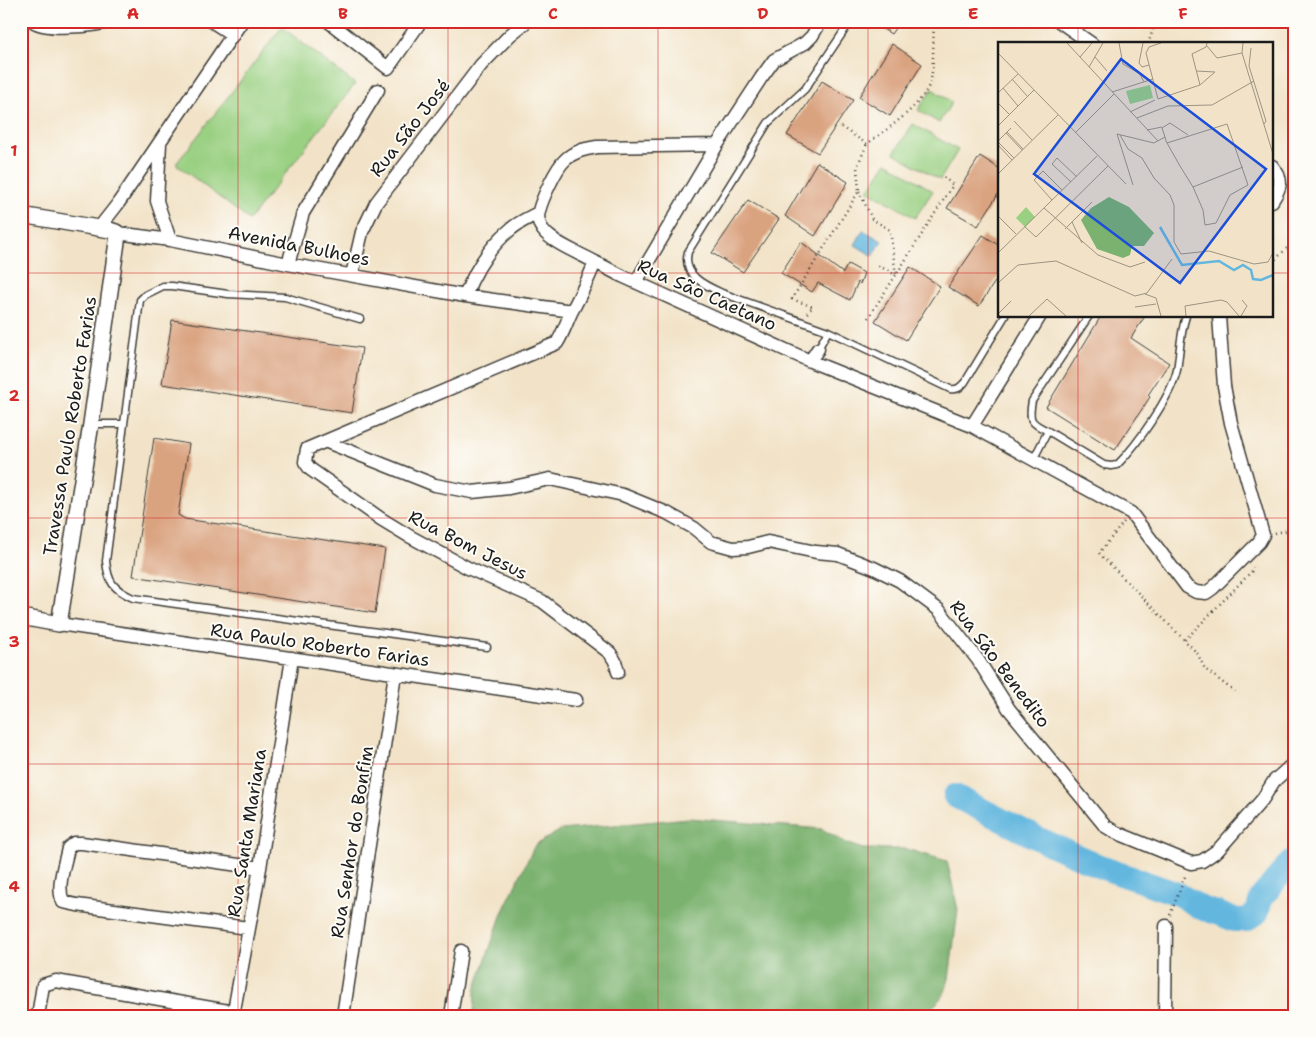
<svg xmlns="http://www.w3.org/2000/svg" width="1316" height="1037" viewBox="0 0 1316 1037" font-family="'Shantell Sans',sans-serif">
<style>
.green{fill:#9ad082;stroke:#5b764f}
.forest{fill:#7bb270;stroke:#4c6746}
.water{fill:#63b7df;stroke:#406a7e}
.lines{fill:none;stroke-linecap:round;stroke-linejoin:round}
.river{stroke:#63b7df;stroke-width:24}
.building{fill:#daa380}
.service-casing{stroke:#3c3a36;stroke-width:9}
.minor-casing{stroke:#3c3a36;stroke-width:15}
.tertiary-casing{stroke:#3c3a36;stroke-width:18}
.path{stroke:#3c3a36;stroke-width:2.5;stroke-dasharray:1 4;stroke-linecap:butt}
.service{stroke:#fff;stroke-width:6}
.minor{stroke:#fff;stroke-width:12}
.tertiary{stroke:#fff;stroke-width:15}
.grid{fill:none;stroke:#d62828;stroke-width:1;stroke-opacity:0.55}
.labels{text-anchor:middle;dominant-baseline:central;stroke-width:4;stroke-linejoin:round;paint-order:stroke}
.street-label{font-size:18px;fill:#1c1c1c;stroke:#fdfcf7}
.inset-river{fill:none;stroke:#63b7df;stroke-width:2.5}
.inset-road{fill:none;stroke:#9c9383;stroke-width:1}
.view{fill:#1d4ed8;fill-opacity:0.15;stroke:#1d4ed8;stroke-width:2.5}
.inset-edge{fill:none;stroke:#1c1c1c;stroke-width:2.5}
.neatline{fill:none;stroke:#d62828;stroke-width:2}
.grid-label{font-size:16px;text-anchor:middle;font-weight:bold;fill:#d62828}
</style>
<rect width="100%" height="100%" fill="#fdfcf7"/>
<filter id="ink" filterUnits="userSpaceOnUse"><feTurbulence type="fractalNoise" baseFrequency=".02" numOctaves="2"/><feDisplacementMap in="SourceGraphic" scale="10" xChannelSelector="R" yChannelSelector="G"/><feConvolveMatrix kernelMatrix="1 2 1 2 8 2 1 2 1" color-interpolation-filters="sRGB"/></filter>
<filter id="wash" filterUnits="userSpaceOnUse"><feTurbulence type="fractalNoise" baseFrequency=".0096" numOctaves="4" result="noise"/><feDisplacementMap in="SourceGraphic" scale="20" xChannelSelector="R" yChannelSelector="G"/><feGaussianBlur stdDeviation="1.12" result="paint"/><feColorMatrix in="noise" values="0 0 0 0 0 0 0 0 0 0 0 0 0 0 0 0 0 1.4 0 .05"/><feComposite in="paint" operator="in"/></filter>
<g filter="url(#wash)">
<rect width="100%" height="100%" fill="#f2e3c8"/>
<path class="green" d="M282 27 355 84 249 220 176 164Z
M932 89 952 102 939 123 918 110Z
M913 124 958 150 940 180 894 153Z
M887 162 933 191 915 218 868 190Z"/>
<path class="forest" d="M689 818 822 829 848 844 863 849H906L947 861 958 910 949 979 945 992 937 1003 925 1012 912 1008 895 1016H474L475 990 502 913 535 845 561 830Z"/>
<path class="water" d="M863 230 882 241 873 256 855 245Z"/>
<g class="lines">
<path class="river" d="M955 796 1039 839 1106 869 1178 894 1201 908 1220 914 1234 920H1246L1257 913 1261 898 1290 863 1295 861"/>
</g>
<g id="blocks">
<path class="building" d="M871 21H900L891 34Z
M892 44 922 64 890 116 859 97Z
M822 81 853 100 818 153 787 135Z
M980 156 1000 169V191L978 226 947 208Z
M817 162 848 182 815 236 785 216Z
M748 200 779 219 743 272 712 253Z
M983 235 1000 246V274L979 306 948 287Z
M801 242 843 273 848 264 864 273 860 284 858 282 850 300 818 283 812 292 781 273Z
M910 267 940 286 906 340 875 321Z
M1101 316H1145L1131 338 1169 363 1148 395 1150 397 1115 450 1046 407Z
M172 320 362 348 352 413 162 384Z
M154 438 189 444 178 515 185 519 385 549 375 613 133 576Z"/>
</g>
</g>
<g filter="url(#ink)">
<use href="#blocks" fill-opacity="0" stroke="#3c3a36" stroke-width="1"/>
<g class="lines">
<g class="service-casing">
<path id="service" d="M828 331 950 389C957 390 960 388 965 382L1005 316
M818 349 828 331 722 293C704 285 682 275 688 252L768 123 805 89 846 28
M92 424H124L140 300 145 295 163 286H172L228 294 285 297 360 319
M124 424 106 561C108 582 113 589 133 598L487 647
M1048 431 1104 465 1111 466 1117 465C1137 445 1171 397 1177 370 1180 352 1180 334 1186 316
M1033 460 1048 431C1031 423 1028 421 1032 401L1089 316"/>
</g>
<g class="minor-casing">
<path id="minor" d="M33 21C46 31 95 26 111 21
M211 21 233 35
M328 21 388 68 421 21
M1059 21 1092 44
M160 143 157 201 170 240
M1272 166C1284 180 1281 187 1272 201
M99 228 117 205 242 21
M117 233 170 240 288 264 465 296 572 311
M595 262C581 254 552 243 543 230 539 225 537 217 539 211 542 199 556 168 565 160 574 151 585 149 597 147L717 145
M288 264 303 213 378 90
M352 275 362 232 376 203 481 65 510 35 527 21
M636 282 717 145 761 78 774 60 805 43 812 36 821 21
M465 296C475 270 489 247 511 229 519 222 529 218 538 213
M810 361 818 349
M972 426 1040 316
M327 442 435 485 472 492 509 488 550 479 623 495 667 513 694 528 711 542 733 548 748 547 768 542 816 552 838 554 874 568 900 581 939 610 978 660 1009 709 1105 826 1115 832 1191 863 1202 861 1218 850 1262 800 1274 781 1295 762
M59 624 576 700
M618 672 615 661 610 653 542 601 468 568 409 536 381 519 310 469 305 462 307 449 557 343C564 332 567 320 573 309 581 293 589 279 595 262L622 276 810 361 972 426 1131 513 1187 587 1196 592 1206 593 1213 588 1259 542 1263 535 1231 423 1224 386 1219 316
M248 928 77 905 63 902C56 886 65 864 68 848L74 843H82L260 868
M38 1016 43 985 56 981 234 1012
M233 1016 260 868 292 658
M343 1016 395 674
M451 1016 461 951
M1165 1016 1166 926"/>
</g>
<g class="tertiary-casing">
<path id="tertiary" d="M21 215 110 230 116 232 118 235 91 424 59 624 21 617"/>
</g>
<path class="path" d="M980 21 986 26
M1148 44 1156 21
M841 127 867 144C888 128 920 108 930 83 934 71 933 35 934 21
M859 191 872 219 890 230 896 275 953 185 942 176
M1272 263 1295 240
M807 313 813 307 792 299 859 191 857 167 867 144
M868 318 896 275 875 264
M1124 522 1099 553 1197 653 1205 669 1235 692
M1275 533 1295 529
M1185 640 1252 571 1253 567
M1170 915 1186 874"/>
<use href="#service" class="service"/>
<use href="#minor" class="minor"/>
<use href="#tertiary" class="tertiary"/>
</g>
</g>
<path class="grid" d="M238 21V1016M448 21V1016M658 21V1016M868 21V1016M1078 21V44M21 273H1000M1272 273H1295M1078 316V1016M21 518H1295M21 764H1295"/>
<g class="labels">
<g class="street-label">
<text transform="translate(410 128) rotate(-52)">Rua São José</text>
<text transform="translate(299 246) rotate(11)">Avenida Bulhoes</text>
<text transform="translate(707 295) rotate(24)">Rua São Caetano</text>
<text transform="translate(70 426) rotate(-81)">Travessa Paulo Roberto Farias</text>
<text transform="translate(468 545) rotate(27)">Rua Bom Jesus</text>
<text transform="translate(320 645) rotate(8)">Rua Paulo Roberto Farias</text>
<text transform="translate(1000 664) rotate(53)">Rua São Benedito</text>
<text transform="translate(247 833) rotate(-81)">Rua Santa Mariana</text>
<text transform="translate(352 842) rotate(-81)">Rua Senhor do Bonfim</text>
</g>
</g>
<g transform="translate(998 42)">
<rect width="275" height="275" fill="#f2e3c8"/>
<path d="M152 43 155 56 132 62 128 49ZM28 165 37 175 27 185 18 176Z" fill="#9ad082"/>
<path d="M111 155 131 165 156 191 146 204H134L132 213 125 216 99 207 83 178 93 166Z" fill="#7bb270"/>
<path class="inset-river" d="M162 185 184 223 221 219 236 228 245 223 253 228 255 237 263 238 275 233"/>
<path class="inset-road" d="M69 1 160 99M121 1 125 22 142 32 146 40M145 1 141 21 144 25 151 23M163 1 151 5 148 11 160 57 202 43 217 30 198 29M245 1 244 11 275 112M209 4 219 16 244 11M253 6 251 24 268 79 266 82M0 11 128 142M82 15 94 1M97 15 109 29M91 25 105 1M14 37 30 55M202 43 194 12 208 5 209 1M5 46 20 64M114 50 155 37M0 51 20 32M0 61 11 72M132 70 157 58M139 76 170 64 214 63 256 39M16 79 34 98M0 84 36 48M149 88 164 85M9 90 25 107M8 91 24 108M77 91 116 52M122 93 130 107 144 116 156 136 172 153 176 163V200L183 212 211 209 256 222 270 220 275 211M167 95 164 86 172 81 190 93M0 99 13 86M0 100 16 116M0 103 14 118M0 132 60 73M73 140 54 122 59 116 79 135M135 143 119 92 156 101 167 95 168 99 169 101 182 124 195 145 205 168 207 183 218 181 232 153 250 143 229 82 169 101M195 145 245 125M54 158 36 138 45 129 64 148M46 166 100 213 132 225 147 220M0 174 18 192M74 180 84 201M27 185 38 195 110 124M67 187 94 160M0 211 99 114M0 241 20 223 58 219 137 254 149 251 174 217M147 252 158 256 163 274M137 265 158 262M2 274 0 272 13 259M31 274 49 257 68 274M188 274 187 264 223 258 229 260 241 274M243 274 249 264 244 258"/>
<path class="view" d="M123 17 268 127 182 241 36 132Z"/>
<rect width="275" height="275" class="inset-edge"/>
</g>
<rect width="1316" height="1037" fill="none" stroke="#fdfcf7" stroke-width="55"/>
<rect x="28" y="28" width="1260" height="982" class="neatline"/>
<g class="grid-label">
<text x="133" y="19">A</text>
<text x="343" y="19">B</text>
<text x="553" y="19">C</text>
<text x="763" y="19">D</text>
<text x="973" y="19">E</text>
<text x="1183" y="19">F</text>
<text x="14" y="156">1</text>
<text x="14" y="401">2</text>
<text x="14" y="647">3</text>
<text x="14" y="892">4</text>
</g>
</svg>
